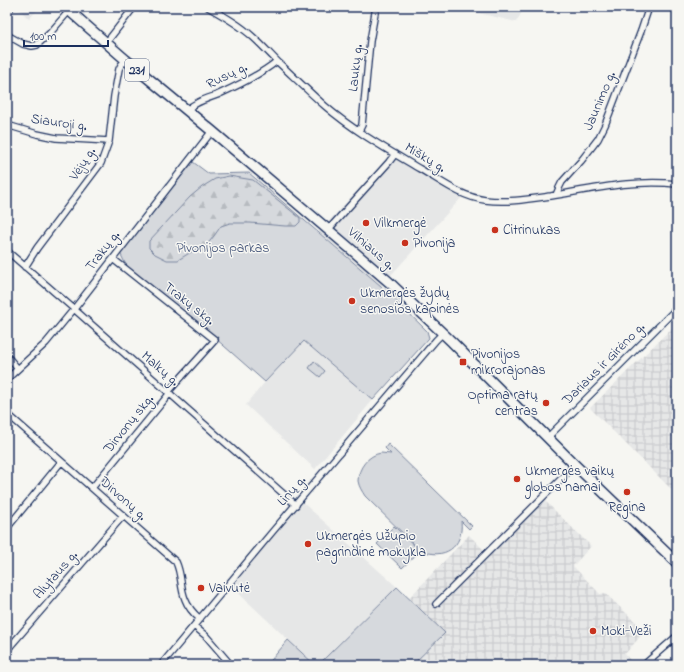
<svg xmlns="http://www.w3.org/2000/svg" width="684" height="672" viewBox="0 0 684 672" font-family="'Indie Flower',sans-serif">
<style>
.built{fill:#e6e7e7}
.industrial{fill:url(#industrial-grid)}
.green{fill:#d6d9dd;stroke:#78849e}
.forest{fill:url(#forest-firs);stroke:#78849e}
.lines{fill:none;stroke-linecap:round;stroke-linejoin:round}
.minor-casing{stroke:#1b2f5e;stroke-width:8}
.primary-casing{stroke:#1b2f5e;stroke-width:12}
.minor{stroke:#f6f6f2;stroke-width:5.5}
.primary{stroke:#f6f6f2;stroke-width:9}
.poi-dot{fill:#c8321e;stroke:#f6f6f2;stroke-width:1.5}
.labels{text-anchor:middle;dominant-baseline:central;stroke-width:3;stroke-linejoin:round;paint-order:stroke}
.shield{fill:#f6f6f2;stroke:#5d6b8a;stroke-width:1}
.shield-label{font-size:13px;font-weight:bold;fill:#1b2f5e}
.street-label{font-size:14px;fill:#1b2f5e;stroke:#f6f6f2}
.poi-label{font-size:14px;fill:#1b2f5e;stroke:#f6f6f2;text-anchor:start}
.park-label{font-size:14px;fill:#405177;stroke:#f6f6f2}
</style>
<defs>
<pattern id="industrial-grid" width="8" height="8" patternUnits="userSpaceOnUse"><rect width="8" height="8" fill="#e6e7e7"/><path d="M0 4h8M4 0v8" fill="none" stroke="#c5c6c9"/></pattern>
<pattern id="forest-firs" width="22" height="20" patternUnits="userSpaceOnUse"><rect width="22" height="20" fill="#d6d9dd"/><path d="M5 1l3.5 6h-7zM16 11l3.5 6h-7z" fill="#b7bbc0"/></pattern>
</defs>
<rect width="100%" height="100%" fill="#f6f6f2"/>
<filter id="ink" filterUnits="userSpaceOnUse"><feTurbulence type="fractalNoise" baseFrequency=".025" numOctaves="2"/><feDisplacementMap in="SourceGraphic" scale="8" xChannelSelector="R" yChannelSelector="G"/><feConvolveMatrix kernelMatrix="1 2 1 2 8 2 1 2 1" color-interpolation-filters="sRGB"/></filter>
<g filter="url(#ink)">
<path class="built" d="M17 7H40L29 19Z
M73 7H89L83 17Z
M454 7H525L516 22Z
M390 155 462 197 381 286 319 232Z
M304 341 373 400 315 469 246 405 265 382Z
M301 501 397 587 318 665H315L232 587Z"/>
<path class="industrial" d="M677 323V495L590 408Z
M544 500 591 546 573 566 600 594 605 593 645 631 625 654 634 665H412L444 633 409 598 469 535 489 555Z"/>
<path class="green" d="M193 162 209 174 249 173 381 286 427 331 429 338 373 400 304 341 265 382 215 338 127 267 120 253Z
M314 361 325 371 320 377 309 368Z
M388 444 472 526 469 529 461 521C464 547 444 561 420 550L365 496C362 491 359 487 358 481 358 468 368 455 381 453 384 453 388 454 391 454L385 448Z
M394 526 420 551 402 568 377 544Z
M397 587 445 633 412 665H318Z
M288 640 315 665H267Z"/>
<path class="forest" d="M229 176 253 180 300 218V222L296 226H285L250 223H230L221 226 214 236 206 246 196 249 178 260H167L155 254 149 248V241L190 197 202 187 215 179Z"/>
<g class="lines">
<g class="minor-casing">
<path id="minor" d="M208 7C224 16 240 25 253 37 262 45 270 54 279 63 294 77 309 92 325 106 354 131 388 150 420 169 441 181 461 197 485 200 507 203 530 199 551 196 593 189 634 179 677 184
M7 12 11 7
M7 35 23 44 32 46 37 45 50 33 69 11
M106 43 117 29 134 7
M187 110C195 102 206 99 217 95 237 86 260 75 277 61
M7 125 37 134 56 138 109 141
M359 131 362 125 370 41 376 7
M556 195 559 188 562 182 581 161 598 139 605 125 641 31 649 7
M328 230 389 162 395 154
M7 251 74 309 296 505
M113 259 215 340 168 392
M25 267 37 248 101 163 109 141 114 96 119 69 121 65 126 60
M7 356 18 369
M7 379 46 343 74 309 212 131
M7 412 11 417 176 562C182 575 180 587 185 599 188 607 194 614 200 619
M548 437 677 308
M92 488 170 393
M7 528 61 462
M436 604 575 465
M194 626 206 636 231 665
M7 650 123 516
M161 665 273 531 436 340 443 333
M646 665 647 662 677 636"/>
</g>
<g class="primary-casing">
<path id="primary" d="M65 7 126 60 212 131 359 256 389 282 452 342 575 465 677 563"/>
</g>
<use href="#minor" class="minor"/>
<use href="#primary" class="primary"/>
</g>
</g>
<g class="poi-dot">
<circle cx="366" cy="223" r="4"/>
<circle cx="495" cy="230" r="4"/>
<circle cx="405" cy="243" r="4"/>
<circle cx="352" cy="301" r="4"/>
<rect x="459" y="358" width="8" height="8" rx="2"/>
<circle cx="546" cy="403" r="4"/>
<circle cx="517" cy="479" r="4"/>
<circle cx="627" cy="492" r="4"/>
<circle cx="308" cy="544" r="4"/>
<circle cx="201" cy="588" r="4"/>
<circle cx="593" cy="631" r="4"/>
</g>
<g class="labels">
<rect class="shield" x="125" y="59" width="24" height="22" rx="3"/>
<g class="shield-label">
<text x="137" y="70">231</text>
</g>
<g class="street-label">
<text transform="translate(356 68) rotate(-84)">Laukų g.</text>
<text transform="translate(227 76) rotate(-26)">Rusų g.</text>
<text transform="translate(600 101) rotate(-67)">Jaunimo g.</text>
<text transform="translate(59 123) rotate(8)">Siauroji g.</text>
<text transform="translate(425 158) rotate(31)">Miškų g.</text>
<text transform="translate(83 164) rotate(-57)">Vėjų g.</text>
<text transform="translate(371 249) rotate(41)">Vilniaus g.</text>
<text transform="translate(103 251) rotate(-52)">Trakų g.</text>
<text transform="translate(189 304) rotate(38)">Trakų skg.</text>
<text transform="translate(604 364) rotate(-45)">Dariaus ir Girėno g.</text>
<text transform="translate(160 369) rotate(41)">Malkų g.</text>
<text transform="translate(129 424) rotate(-51)">Dirvonų skg.</text>
<text transform="translate(292 491) rotate(-49)">Linų g.</text>
<text transform="translate(123 499) rotate(42)">Dirvonų g.</text>
<text transform="translate(56 575) rotate(-49)">Alytaus g.</text>
</g>
<g class="poi-label">
<text x="374" y="223">Vilkmergė</text>
<text x="503" y="230">Citrinukas</text>
<text x="413" y="243">Pivonija</text>
<text x="360" y="293">Ukmergės žydų<tspan x="360" dy="16">senosios kapinės</tspan></text>
<text x="471" y="354">Pivonijos<tspan x="471" dy="16">mikrorajonas</tspan></text>
<text x="538" y="395" text-anchor="end">Optima ratų<tspan x="538" dy="16">centras</tspan></text>
<text x="525" y="471">Ukmergės vaikų<tspan x="525" dy="16">globos namai</tspan></text>
<text x="627" y="507" text-anchor="middle">Regina</text>
<text x="316" y="536">Ukmergės Užupio<tspan x="316" dy="16">pagrindinė mokykla</tspan></text>
<text x="209" y="588">Vaivutė</text>
<text x="601" y="631">Moki-Veži</text>
</g>
<g class="park-label">
<text x="223" y="248">Pivonijos parkas</text>
</g>
</g>
<rect width="684" height="672" fill="none" stroke="#f6f6f2" stroke-width="24"/>
<rect x="12" y="12" width="660" height="648" fill="none" stroke="#1b2f5e" stroke-width="1.5" filter="url(#ink)"/>
<path d="M24 40v6h84v-6" fill="none" stroke="#1b2f5e" stroke-width="2"/>
<text x="30" y="40" font-size="12" fill="#1b2f5e" stroke="#f6f6f2" stroke-width="3" paint-order="stroke">100 m</text>
</svg>
